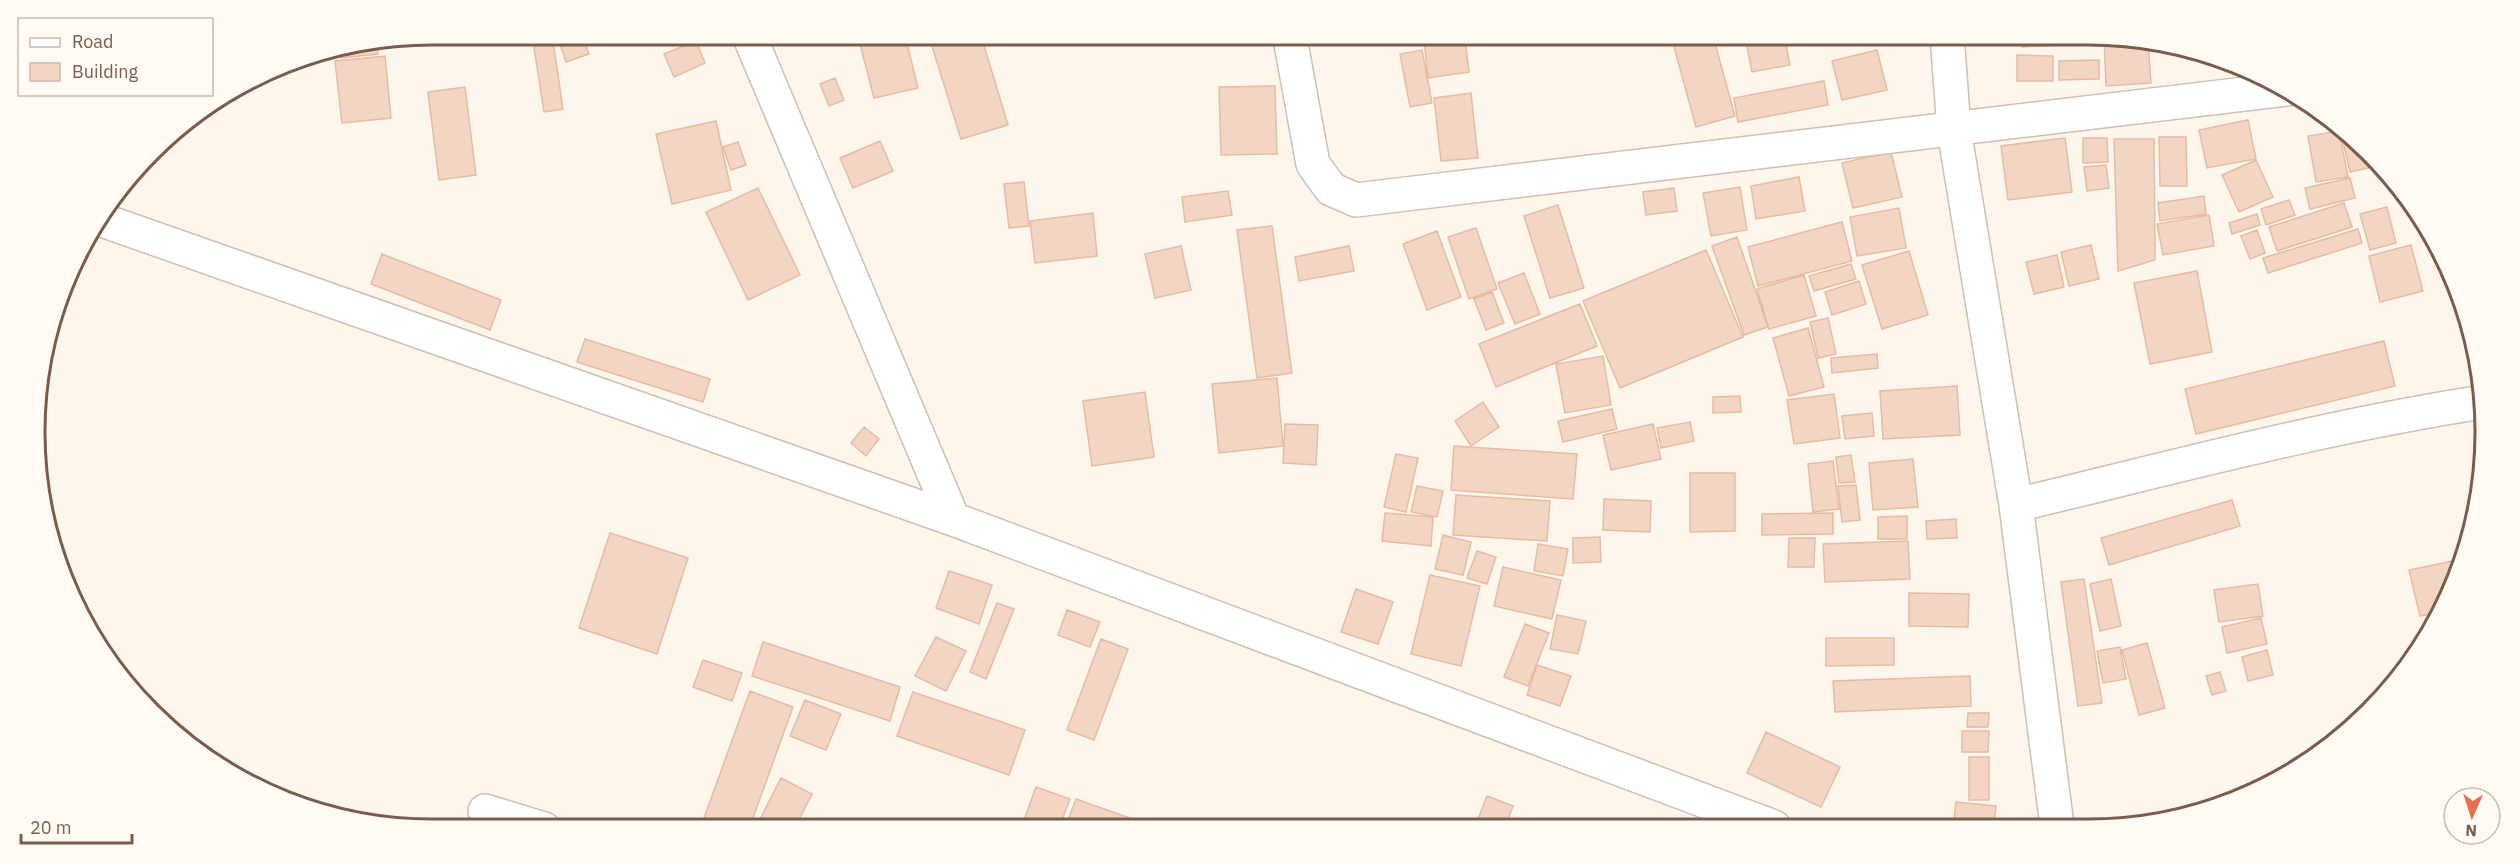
<svg xmlns="http://www.w3.org/2000/svg" width="2520" height="864" viewBox="0 0 2520 864" font-family="'IBM Plex Sans',sans-serif">
<style>
.building{fill:#f3d5c3;stroke:#e6bba3;stroke-width:1.5}
.lines{fill:none;stroke-linecap:round;stroke-linejoin:round}
.minor-casing{stroke:#d1beb0;stroke-width:36}
.minor{stroke:#fff;stroke-width:33}
.rim{fill:none;stroke:#7a5c4d;stroke-width:3}
</style>
<rect width="100%" height="100%" fill="#fdf6ec"/>
<path class="building" d="M2021 35H2076L2077 44 2022 47Z
M1671 36H1713L1735 116 1696 127Z
M1745 36H1784L1790 65 1752 72Z
M1451 37H1465L1469 72 1428 78 1424 40Z
M2104 37 2148 42 2151 83 2106 86Z
M982 39 1008 125 961 139 930 40Z
M859 40H906L918 88 874 98Z
M533 41H553L563 109 544 112Z
M559 41H584L589 54 566 62Z
M696 41 705 63 674 77 664 54Z
M355 42H377L378 54 341 58 340 47Z
M2157 44 2186 47 2158 51Z
M1422 50 1432 103 1410 107 1400 54Z
M1877 50 1887 90 1842 100 1832 61Z
M2017 55 2053 56V81H2017Z
M385 56 391 118 342 123 335 61Z
M2099 60V79L2059 80V61Z
M835 78 844 100 829 106 820 84Z
M1824 81 1828 105 1738 122 1734 98Z
M1275 86 1277 154 1221 155 1219 87Z
M465 87 476 175 439 180 428 92Z
M1471 93 1478 158 1441 161 1434 98Z
M2248 120 2256 159 2207 168 2199 130Z
M716 121 731 190 672 204 656 134Z
M2339 125 2381 165 2350 172Z
M2339 131 2348 177 2316 182 2308 136Z
M2159 137H2186L2187 186H2160Z
M2065 138 2072 192 2008 200 2001 146Z
M2083 138H2107L2108 162 2083 163Z
M2114 139H2154L2155 260 2118 271Z
M880 141 893 171 853 188 840 158Z
M738 142 746 165 731 170 723 147Z
M1891 152 1902 197 1853 208 1842 163Z
M2256 160 2273 197 2239 212 2222 175Z
M2106 165 2109 188 2087 191 2084 167Z
M1799 177 1805 211 1756 219 1751 186Z
M2350 178 2355 198 2310 209 2305 188Z
M1024 182 1029 226 1009 228 1004 184Z
M1740 187 1747 230 1711 236 1703 193Z
M758 188 800 275 748 300 706 212Z
M1674 188 1677 211 1646 215 1643 192Z
M1228 191 1232 215 1185 222 1182 197Z
M2204 196 2206 214 2160 221 2158 203Z
M2289 200 2295 215 2266 225 2261 209Z
M2344 203 2352 227 2277 251 2269 227Z
M1558 205 1584 288 1550 298 1524 216Z
M2387 207 2396 243 2370 250 2360 214Z
M1899 208 1906 248 1857 256 1850 217Z
M1093 213 1097 256 1035 263 1030 221Z
M2257 214 2260 225 2232 234 2229 223Z
M2209 215 2214 246 2163 255 2157 224Z
M1842 222 1852 261 1758 286 1748 247Z
M1272 226 1292 373 1257 378 1237 230Z
M1476 228 1497 289 1469 299 1448 237Z
M2358 229 2362 243 2268 273 2263 258Z
M2257 230 2265 253 2250 259 2241 236Z
M1437 231 1461 297 1427 310 1403 244Z
M1737 237 1768 327 1744 335 1712 246Z
M2091 245 2099 279 2069 286 2061 252Z
M2411 245 2423 291 2380 302 2369 256Z
M1181 246 1191 290 1155 298 1145 254Z
M1349 246 1354 271 1299 281 1295 257Z
M1706 250 1743 337 1620 388 1583 301Z
M1909 251 1928 315 1882 329 1862 265Z
M382 254 501 300 490 330 371 284Z
M2057 255 2064 287 2034 294 2026 262Z
M1851 264 1856 279 1814 291 1809 276Z
M2197 271 2212 352 2150 364 2134 283Z
M1524 273 1540 314 1515 324 1498 283Z
M1804 275 1816 316 1769 329 1757 289Z
M1859 281 1866 304 1832 315 1825 292Z
M1492 292 1504 323 1486 330 1474 299Z
M1580 304 1597 346 1496 387 1479 344Z
M1828 318 1836 354 1818 358 1810 322Z
M1808 328 1824 387 1789 396 1773 338Z
M585 339 710 379 703 402 577 362Z
M2384 341 2395 386 2196 434 2185 389Z
M1877 354 1878 368 1832 373 1831 358Z
M1603 356 1611 405 1565 413 1556 364Z
M1277 378 1283 446 1219 453 1212 384Z
M1957 386 1960 435 1883 439 1880 391Z
M1145 392 1154 457 1092 466 1083 401Z
M1834 394 1840 438 1794 444 1787 400Z
M1740 396 1741 412 1713 413V397Z
M1483 402 1499 427 1471 446 1455 421Z
M1612 409 1617 429 1563 442 1558 421Z
M1872 413 1874 436 1845 439 1842 416Z
M1690 422 1694 441 1661 448 1657 428Z
M1285 424 1318 425 1316 465 1283 463Z
M1653 424 1661 459 1611 470 1603 435Z
M864 427 879 439 866 456 851 443Z
M1454 446 1577 454 1573 499 1451 490Z
M1396 454 1418 458 1406 512 1384 507Z
M1851 455 1855 482 1839 483 1836 457Z
M1913 459 1918 507 1873 510 1869 463Z
M1833 461 1839 509 1813 512 1808 464Z
M1690 473H1735V531L1690 532Z
M1856 485 1860 520 1842 522 1838 486Z
M1417 486 1443 491 1437 517 1411 512Z
M1456 495 1550 501 1547 541 1453 535Z
M1604 499 1651 501 1650 532 1603 530Z
M2232 500 2240 526 2109 565 2101 538Z
M1385 513 1433 517 1431 546 1382 541Z
M1833 513V534L1762 535V514Z
M1907 516V539H1878V517Z
M1956 519 1957 538 1927 539 1926 521Z
M610 533 688 558 657 654 579 628Z
M1443 535 1471 542 1463 575 1435 569Z
M1600 537 1601 562 1573 563V538Z
M1789 538H1815L1814 567H1788Z
M1908 541 1910 579 1825 582 1823 544Z
M1538 544 1568 549 1563 576 1534 571Z
M1477 551 1496 557 1487 584 1467 578Z
M2462 559 2440 612 2420 616 2409 570Z
M1503 567 1561 580 1552 619 1494 606Z
M949 571 992 585 979 624 936 608Z
M1430 575 1480 586 1461 666 1411 654Z
M2084 579 2102 703 2078 706 2061 582Z
M2111 579 2121 626 2100 631 2090 584Z
M2258 584 2263 616 2219 622 2214 590Z
M1356 589 1393 602 1378 644 1341 632Z
M1909 593 1969 594 1968 627 1909 626Z
M997 603 1014 609 986 679 970 672Z
M1067 610 1100 622 1090 647 1058 635Z
M1557 615 1586 621 1578 654 1550 649Z
M2261 618 2267 644 2227 653 2222 627Z
M2432 621 2435 624 2428 637 2422 630Z
M1525 624 1549 633 1528 686 1504 677Z
M936 637 966 651 946 691 915 676Z
M1826 638H1894V665L1826 666Z
M1101 639 1128 649 1094 740 1067 730Z
M763 642 900 687 890 721 752 676Z
M2147 643 2165 708 2139 715 2122 650Z
M2120 647 2126 679 2103 683 2097 651Z
M2267 650 2273 675 2248 681 2242 657Z
M703 660 742 673 732 701 693 687Z
M1537 665 1571 676 1560 706 1527 695Z
M2220 672 2226 691 2212 695 2206 676Z
M1970 676 1971 706 1835 712 1833 681Z
M750 691 793 707 749 829H700Z
M913 692 1025 730 1009 775 897 736Z
M805 700 841 714 826 750 790 736Z
M1968 713H1989L1988 727H1967Z
M1962 731H1989L1988 752H1962Z
M1766 732 1840 767 1821 807 1747 773Z
M1969 757H1989V800H1969Z
M781 778 812 794 794 829H755Z
M1036 787 1070 799 1059 828H1021Z
M1487 796 1513 806 1505 827H1475Z
M1076 799 1158 828H1065Z
M1956 802 1996 806 1994 826 1953 827Z"/>
<g class="lines">
<g class="minor-casing">
<path id="minor" d="M1947 35 1954 130 2016 505C2171 468 2326 426 2483 402
M1290 38 1313 164 1331 189 1356 200 2286 89
M751 40 953 519
M99 219 953 519 1774 827
M2016 505 2057 826
M485 811 544 829"/>
</g>
<use href="#minor" class="minor"/>
</g>
<path d="M0 0H2520V864H0ZM432 45H2088A387 387 0 0 1 2475 432V432A387 387 0 0 1 2088 819H432A387 387 0 0 1 45 432V432A387 387 0 0 1 432 45Z" fill="#fffaf3" fill-rule="evenodd"/>
<path class="rim" d="M432 45H2088A387 387 0 0 1 2475 432V432A387 387 0 0 1 2088 819H432A387 387 0 0 1 45 432V432A387 387 0 0 1 432 45Z"/>
<rect x="18" y="18" width="195" height="78" fill="#fffaf3" stroke="#cabbb1" stroke-width="1.5"/>
<rect x="30" y="38" width="30" height="9" fill="#ffffff" stroke="#cabbb1" stroke-width="1.5"/>
<text x="72" y="48" font-size="18" fill="#7a5c4d">Road</text>
<rect x="30" y="63" width="30" height="18" fill="#f3d5c3" stroke="#cabbb1" stroke-width="1.5"/>
<text x="72" y="78" font-size="18" fill="#7a5c4d">Building</text>
<g transform="translate(2472 816) rotate(183)"><circle r="28" fill="#fffaf3" stroke="#cabbb1" stroke-width="1.5"/>
<path d="M0-4.5L10 22L0 15L-10 22Z" fill="#e76f51"/>
<text y="-9" font-size="16" font-weight="bold" text-anchor="middle" fill="#7a5c4d">N</text>
</g>
<path d="M21 834v9h111v-9" fill="none" stroke="#7a5c4d" stroke-width="3"/>
<text x="30" y="834" font-size="18" fill="#7a5c4d" stroke="#fffaf3" stroke-width="4.5" paint-order="stroke">20 m</text>
</svg>
